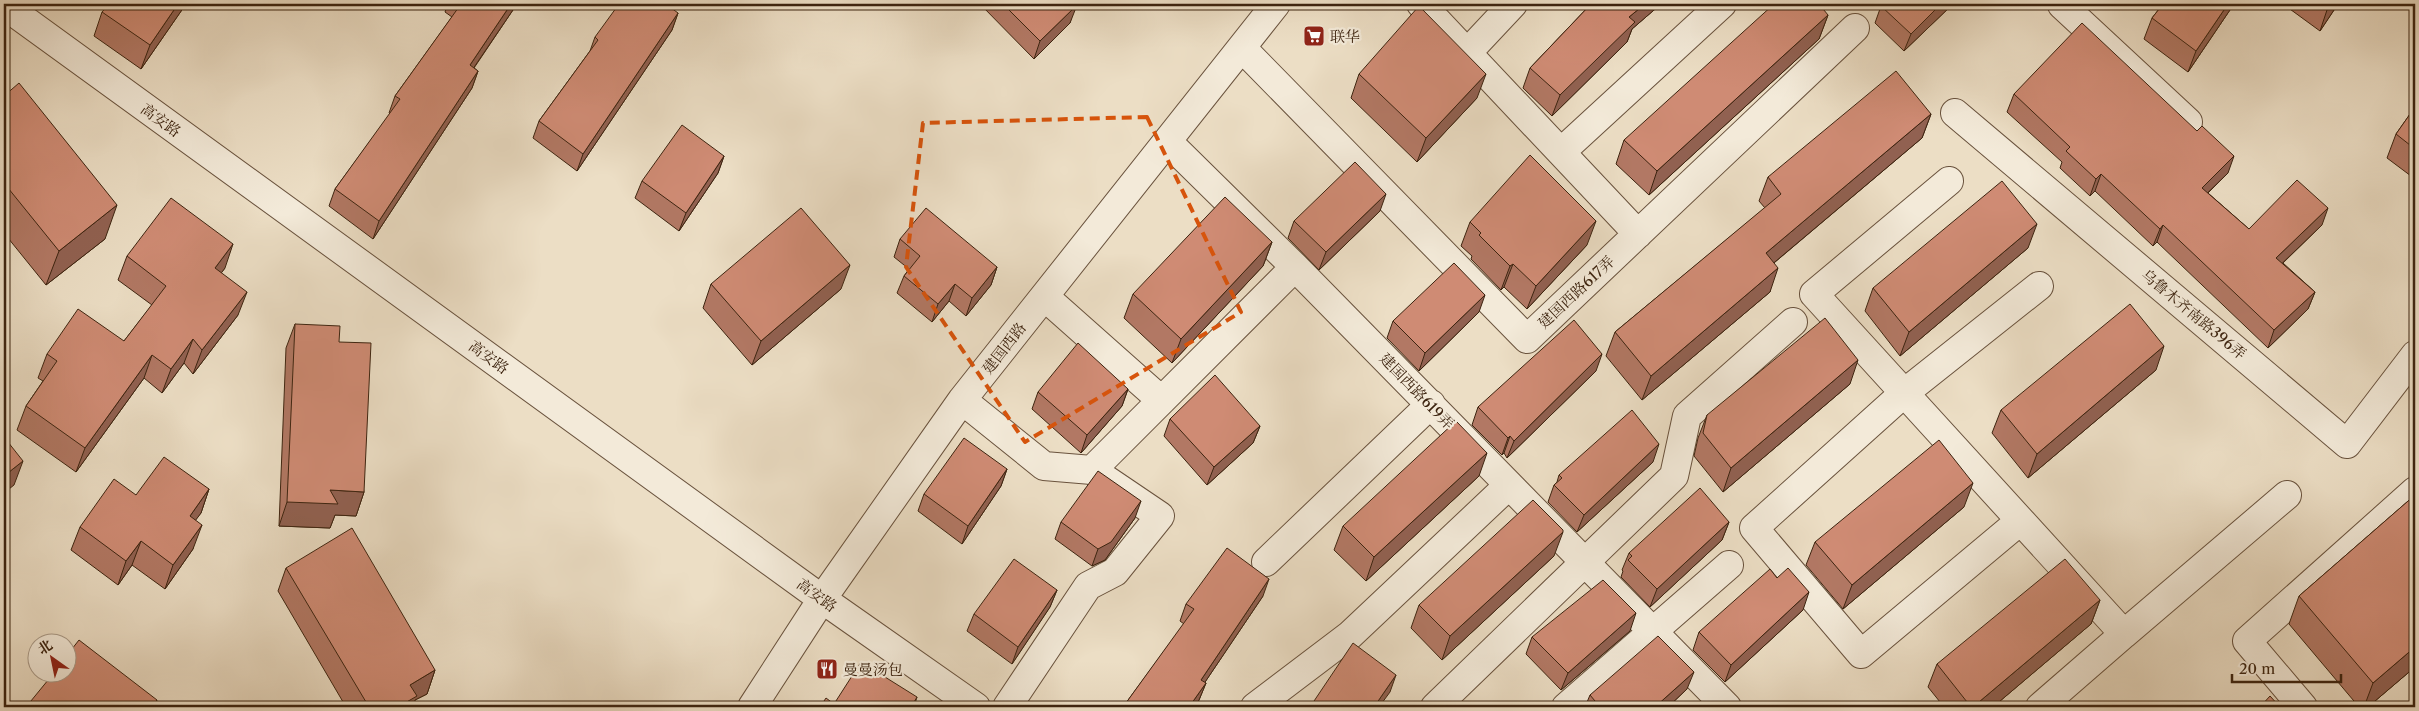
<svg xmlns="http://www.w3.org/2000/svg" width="2419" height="711" viewBox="0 0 2419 711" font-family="'Libre Caslon Text','Noto Serif SC',serif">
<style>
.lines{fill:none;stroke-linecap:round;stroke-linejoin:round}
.minor-casing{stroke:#69523d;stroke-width:30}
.minor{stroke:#f3ead9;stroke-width:28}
.wall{fill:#b27864;stroke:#3d2410}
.shaded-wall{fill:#916151;stroke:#3d2410}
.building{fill:#cf8b74;stroke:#3d2410}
.marked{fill:none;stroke:#d7540c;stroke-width:4;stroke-dasharray:10 6;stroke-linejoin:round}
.labels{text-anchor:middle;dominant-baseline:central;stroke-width:4.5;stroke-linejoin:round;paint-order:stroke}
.poi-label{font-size:15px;fill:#3d2410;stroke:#f3ead9;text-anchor:start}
.street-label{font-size:15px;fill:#3d2410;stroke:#f3ead9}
</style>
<rect width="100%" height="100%" fill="#ecdec5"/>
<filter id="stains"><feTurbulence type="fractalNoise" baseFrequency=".004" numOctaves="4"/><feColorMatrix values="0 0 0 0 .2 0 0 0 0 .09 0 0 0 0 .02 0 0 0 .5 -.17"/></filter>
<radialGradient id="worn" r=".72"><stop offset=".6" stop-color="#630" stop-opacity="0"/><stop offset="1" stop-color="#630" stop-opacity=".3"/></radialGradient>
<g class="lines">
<g class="minor-casing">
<path id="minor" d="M1421 4 1638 234
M4 5 822 599 976 707
M2062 5 2188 122
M1242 48 1527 339 1855 28
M1467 53 1513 4
M1955 113 2347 444 2415 355
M1168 142 1295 267 1727 707
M1561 152 1722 4
M1949 181 1814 294 2124 634 2040 707
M1045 297 1161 400
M962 400 1044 466 1092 470 1160 516 1115 572 1088 586 1007 707
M1092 470 1295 267
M2020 521 1861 654 1754 528 1903 394 2039 286
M1266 562 1431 404
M2124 634 2287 495
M752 707 822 599 962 400 1276 4
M1255 707 1350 635 1509 485
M1435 707 1674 476 1687 416 1793 322
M1566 707 1729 565
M2303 707 2247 641 2415 491"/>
</g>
<use href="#minor" class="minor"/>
</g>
<path class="wall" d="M186 4 141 69 94 36 102 12Z
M448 4H517L474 68 478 71 472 88 373 239 329 206 335 189 390 114 389 113 395 96 452 17 445 12Z
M980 4H1075L1070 23 1034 59Z
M1591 4H1661L1632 29 1627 42 1552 116 1523 88 1530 68Z
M1953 4 1904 51 1875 23 1881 6Z
M2163 4H2234L2188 72 2144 39 2152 18Z
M2283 4H2338L2320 31Z
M678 13 672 30 577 171 533 138 539 121 590 51 595 37Z
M1828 15 1819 39 1649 195 1616 164 1624 140Z
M1359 74 1477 98 1417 162 1351 98Z
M2014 94 2228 173 2208 193 2249 229 2322 225 2283 263 2315 292 2308 309 2268 348 2157 242 2153 246 2095 191 2090 196 2060 168 2062 162 2007 112Z
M4 96 105 239 46 285 4 233Z
M2415 107V179L2387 158 2396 134Z
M1931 114 1922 138 1774 263 1770 292 1642 400 1606 356 1615 332 1765 208 1759 201 1768 177Z
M724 156 718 173 679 231 635 198 642 181Z
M1380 211 1319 270 1288 238 1294 221Z
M1470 222 1587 245 1527 309 1504 287 1501 290 1471 259 1472 256 1461 246Z
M900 239 997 267 991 285 966 316 949 301 932 322 897 293 904 276 909 269 894 257Z
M1272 242 1263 266 1172 363 1124 318 1133 294Z
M2028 248 1900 356 1865 311 1873 288Z
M127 256 225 268 221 273 238 315 193 374 184 363 162 393 144 378 76 472 17 430 26 406 43 381 38 378 47 354 124 341 152 305 118 280Z
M711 284 841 289 752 365 703 308Z
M1479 312 1419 371 1387 338 1393 321Z
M295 324 339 342 364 492 356 516 335 515 330 528 279 526 286 348Z
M2156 370 2028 478 1992 433 2001 410Z
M1596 371 1507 458 1504 453 1502 455 1472 425 1478 407Z
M1850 384 1723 492 1694 456 1698 438 1707 415Z
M2415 384V398L2411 396Z
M1128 389 1122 406 1081 453 1032 409 1038 392Z
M1170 419 1260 426 1253 443 1207 485 1164 436Z
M1653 462 1577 532 1548 502 1554 485 1557 482 1559 475Z
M1007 469 1001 486 962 544 918 511 924 494Z
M1479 476 1366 581 1334 550 1343 526Z
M209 489 201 513 195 520 193 549 165 589 132 565 118 585 71 550 80 527 136 495Z
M2415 495V667L2368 707H2359L2289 624 2299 596Z
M1964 507 1843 609 1806 565 1815 542Z
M1135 518 1105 560 1092 566 1055 539 1061 522Z
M1729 522 1722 540 1650 607 1621 577 1623 571 1622 570 1629 553Z
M1554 556 1442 660 1411 628 1419 605Z
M286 568 435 670 427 694 415 700 413 707H346L278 591Z
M1057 590 1050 607 1012 664 967 631 974 614Z
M1263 596 1205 682 1206 683 1199 700 1195 707H1123L1184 624 1180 621 1186 604Z
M2100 600 2091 624 1993 707H1944L1928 687 1937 664Z
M1803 610 1725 682 1693 650 1699 632Z
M1630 631 1561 690 1526 654 1532 637Z
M1687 689 1668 707H1585L1590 695Z"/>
<path class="shaded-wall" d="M178 4H186L141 69 150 45Z
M511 4H517L464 82 470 65Z
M1645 4H1661L1632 29 1627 42 1552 116 1560 95 1629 17Z
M1941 4H1953L1904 51 1911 34Z
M2228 4H2234L2188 72 2196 51Z
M2332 4H2338L2320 31 2327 10Z
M1077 5 1070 23 1034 59 1040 41Z
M678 13 672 30 577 171 583 154Z
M1828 15 1819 39 1649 195 1657 171Z
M478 71 472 88 373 239 379 221Z
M1486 74 1477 98 1417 162 1426 138Z
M1931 114 1922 138 1757 277 1766 253Z
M724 156 718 173 679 231 686 213Z
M2234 156 2228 173 2195 205 2202 188Z
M2101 174 2095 191 2090 196 2096 179Z
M1386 194 1380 211 1319 270 1326 252Z
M117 205 105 239 46 285 59 251Z
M2328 208 2322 225 2270 275 2276 258Z
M1596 221 1587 245 1527 309 1536 286Z
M2037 224 2028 248 1900 356 1909 332Z
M2163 225 2157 242 2153 246 2160 229Z
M1272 242 1263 266 1172 363 1181 339Z
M233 244 225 268 207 292 215 268Z
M1513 264 1504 287 1501 290 1510 266Z
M850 265 841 289 752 365 761 341Z
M997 267 991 285 966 316 972 298Z
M1778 268 1770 292 1642 400 1651 376Z
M955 284 949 301 932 322 938 304Z
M247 292 238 315 193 374 202 350Z
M2315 292 2308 309 2268 348 2274 330Z
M1485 295 1479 312 1419 371 1425 353Z
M193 339 184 363 162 393 171 369Z
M2164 346 2156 370 2028 478 2037 454Z
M1602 354 1596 371 1507 458 1514 441Z
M152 355 144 378 76 472 85 448Z
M1858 360 1850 384 1723 492 1731 468Z
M1128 389 1122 406 1081 453 1087 435Z
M1260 426 1253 443 1207 485 1214 467Z
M1510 436 1504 453 1502 455 1508 438Z
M1659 444 1653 462 1577 532 1584 515Z
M1487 453 1479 476 1366 581 1374 557Z
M23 461 14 485 4 493V476Z
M1007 469 1001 486 962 544 968 526Z
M1973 483 1964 507 1843 609 1852 585Z
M209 489 201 513 181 540 190 516Z
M330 490 364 492 356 516 335 515 330 528 279 526 287 502Z
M1141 501 1135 518 1105 560 1092 566 1098 549Z
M1729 522 1722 540 1650 607 1657 589Z
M202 525 193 549 165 589 173 565Z
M1563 532 1554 556 1442 660 1450 636Z
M141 541 132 565 118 585 126 561Z
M1269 579 1263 596 1195 697 1201 680Z
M1057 590 1050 607 1012 664 1018 647Z
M1809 592 1803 610 1725 682 1731 665Z
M2100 600 2091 624 1993 707H1973Z
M1636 613 1630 631 1561 690 1568 673Z
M2415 647V667L2368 707H2364L2373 683Z
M435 670 427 694 415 700 413 707H398L410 685Z
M1694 672 1687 689 1668 707H1655Z
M1396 675 1390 692 1379 707H1374Z
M1206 683 1199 700 1195 707H1189Z
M917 697 914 707H911Z
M157 700 154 707H151Z"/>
<path class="building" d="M109 4H178L150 45 102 12Z
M461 4H511L470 65 478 71 379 221 335 189 400 99 395 96Z
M619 4H666L678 13 583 154 539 121 598 40 595 37Z
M1003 4H1075L1077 5 1040 41Z
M1591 4H1645L1629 17 1635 22 1560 95 1530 68Z
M1774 4H1819L1828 15 1657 171 1624 140Z
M1883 4H1941L1911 34 1881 6Z
M2163 4H2228L2196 51 2152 18Z
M2319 4H2332L2327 10Z
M1419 6 1486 74 1426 138 1359 74Z
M2082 23 2197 131 2202 126 2234 156 2202 188 2249 229 2297 180 2328 208 2276 258 2315 292 2274 330 2163 225 2160 229 2101 174 2096 179 2066 151 2070 147 2014 94Z
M1896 71 1931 114 1766 253 1778 268 1651 376 1615 332 1781 194 1768 177Z
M19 83 117 205 59 251 4 183V96Z
M2415 107V149L2396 134Z
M682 125 724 156 686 213 642 181Z
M1530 155 1596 221 1536 286 1513 264 1510 266 1479 235 1481 233 1470 222Z
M1355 162 1386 194 1326 252 1294 221Z
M2002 181 2037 224 1909 332 1873 288Z
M1225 197 1272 242 1181 339 1133 294Z
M171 198 233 244 215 268 247 292 202 350 193 339 171 369 152 355 85 448 26 406 57 361 47 354 78 309 124 341 166 286 127 256Z
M801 208 850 265 761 341 711 284Z
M926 208 997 267 972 298 955 284 938 304 904 276 920 256 900 239Z
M1454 263 1485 295 1425 353 1393 321Z
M2130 304 2164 346 2037 454 2001 410Z
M1825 318 1858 360 1731 468 1703 433 1707 415Z
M1574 320 1602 354 1514 441 1510 436 1508 438 1478 407Z
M295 324 340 326 339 342 371 343 364 492 330 490 338 504 287 502Z
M1078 343 1128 389 1087 435 1038 392Z
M1215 375 1260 426 1214 467 1170 419Z
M1632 410 1659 444 1584 515 1554 485 1562 478 1559 475Z
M1456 421 1487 453 1374 557 1343 526Z
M4 437 23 461 4 476Z
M964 438 1007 469 968 526 924 494Z
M1939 440 1973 483 1852 585 1815 542Z
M164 457 209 489 190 516 202 525 173 565 141 541 126 561 80 527 114 479 136 495Z
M1098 471 1141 501 1111 542 1098 549 1061 522Z
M1700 488 1729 522 1657 589 1628 560 1632 556 1629 553Z
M2415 495V647L2373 683 2299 596Z
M1533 500 1563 530V532L1450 636 1419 605Z
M352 528 435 670 410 685 417 696 398 707H369L286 568Z
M1227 548 1269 579 1201 680 1206 683 1189 707H1123L1194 609 1186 604Z
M1014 559 1057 590 1018 647 974 614Z
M2065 559 2100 600 1973 707H1971L1937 664Z
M1788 568 1809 592 1731 665 1699 632 1770 569 1777 578Z
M1603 580 1636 613 1568 673 1532 637Z
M1658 636 1694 672 1655 707H1599L1594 702 1595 701 1590 695Z
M79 640 157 700 151 707H26L53 674H68V654Z
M1353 643 1396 675 1374 707H1310Z
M861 662 917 697 911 707H820L826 698 834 704Z
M2270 696 2280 707H2260Z"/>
<path class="marked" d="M1147 117 1241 312 1025 442 906 267 923 123Z"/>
<defs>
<g id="supermarket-square" transform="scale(1.125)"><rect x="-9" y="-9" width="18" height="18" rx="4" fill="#8f2418" stroke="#f3ead9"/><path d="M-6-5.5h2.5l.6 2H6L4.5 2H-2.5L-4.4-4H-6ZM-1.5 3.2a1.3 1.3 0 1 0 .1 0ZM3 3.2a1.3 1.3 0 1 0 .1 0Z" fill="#fff"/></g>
<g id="restaurant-square" transform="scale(1.125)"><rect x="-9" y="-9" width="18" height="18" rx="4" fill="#8f2418" stroke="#f3ead9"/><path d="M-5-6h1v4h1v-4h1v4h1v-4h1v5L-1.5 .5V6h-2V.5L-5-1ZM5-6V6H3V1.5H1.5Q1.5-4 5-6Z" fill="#fff"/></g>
</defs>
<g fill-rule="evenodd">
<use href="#supermarket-square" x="1314" y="36"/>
<use href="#restaurant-square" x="827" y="669"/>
</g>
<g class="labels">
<g class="poi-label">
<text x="1330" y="36">联华</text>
<text x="843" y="669">曼曼汤包</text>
</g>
<g class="street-label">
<text transform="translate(161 120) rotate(36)">高安路</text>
<text transform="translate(1576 292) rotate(-43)">建国西路617弄</text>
<text transform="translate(2194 314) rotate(40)">乌鲁木齐南路396弄</text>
<text transform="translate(1004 348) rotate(-52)">建国西路</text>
<text transform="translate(489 357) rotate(36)">高安路</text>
<text transform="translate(1417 391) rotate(46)">建国西路619弄</text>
<text transform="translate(817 595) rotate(36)">高安路</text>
</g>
</g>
<rect width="2419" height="711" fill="none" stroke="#ecdec5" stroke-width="20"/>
<rect x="5" y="5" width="2409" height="701" fill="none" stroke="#3d2410" stroke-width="2.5"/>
<rect x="10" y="10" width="2399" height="691" fill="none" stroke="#3d2410"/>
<g transform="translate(52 658) rotate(327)"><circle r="24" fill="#f3ead9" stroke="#aa9b89"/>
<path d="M0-4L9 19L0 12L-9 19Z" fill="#8f2418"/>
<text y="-8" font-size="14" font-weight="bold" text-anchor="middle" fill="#3d2410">北</text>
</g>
<path d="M2232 674v8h109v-8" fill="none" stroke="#3d2410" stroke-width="2.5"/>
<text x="2239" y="674" font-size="15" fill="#3d2410" stroke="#f3ead9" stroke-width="4" paint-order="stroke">20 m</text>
<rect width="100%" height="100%" filter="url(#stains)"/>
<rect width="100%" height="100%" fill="url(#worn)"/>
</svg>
